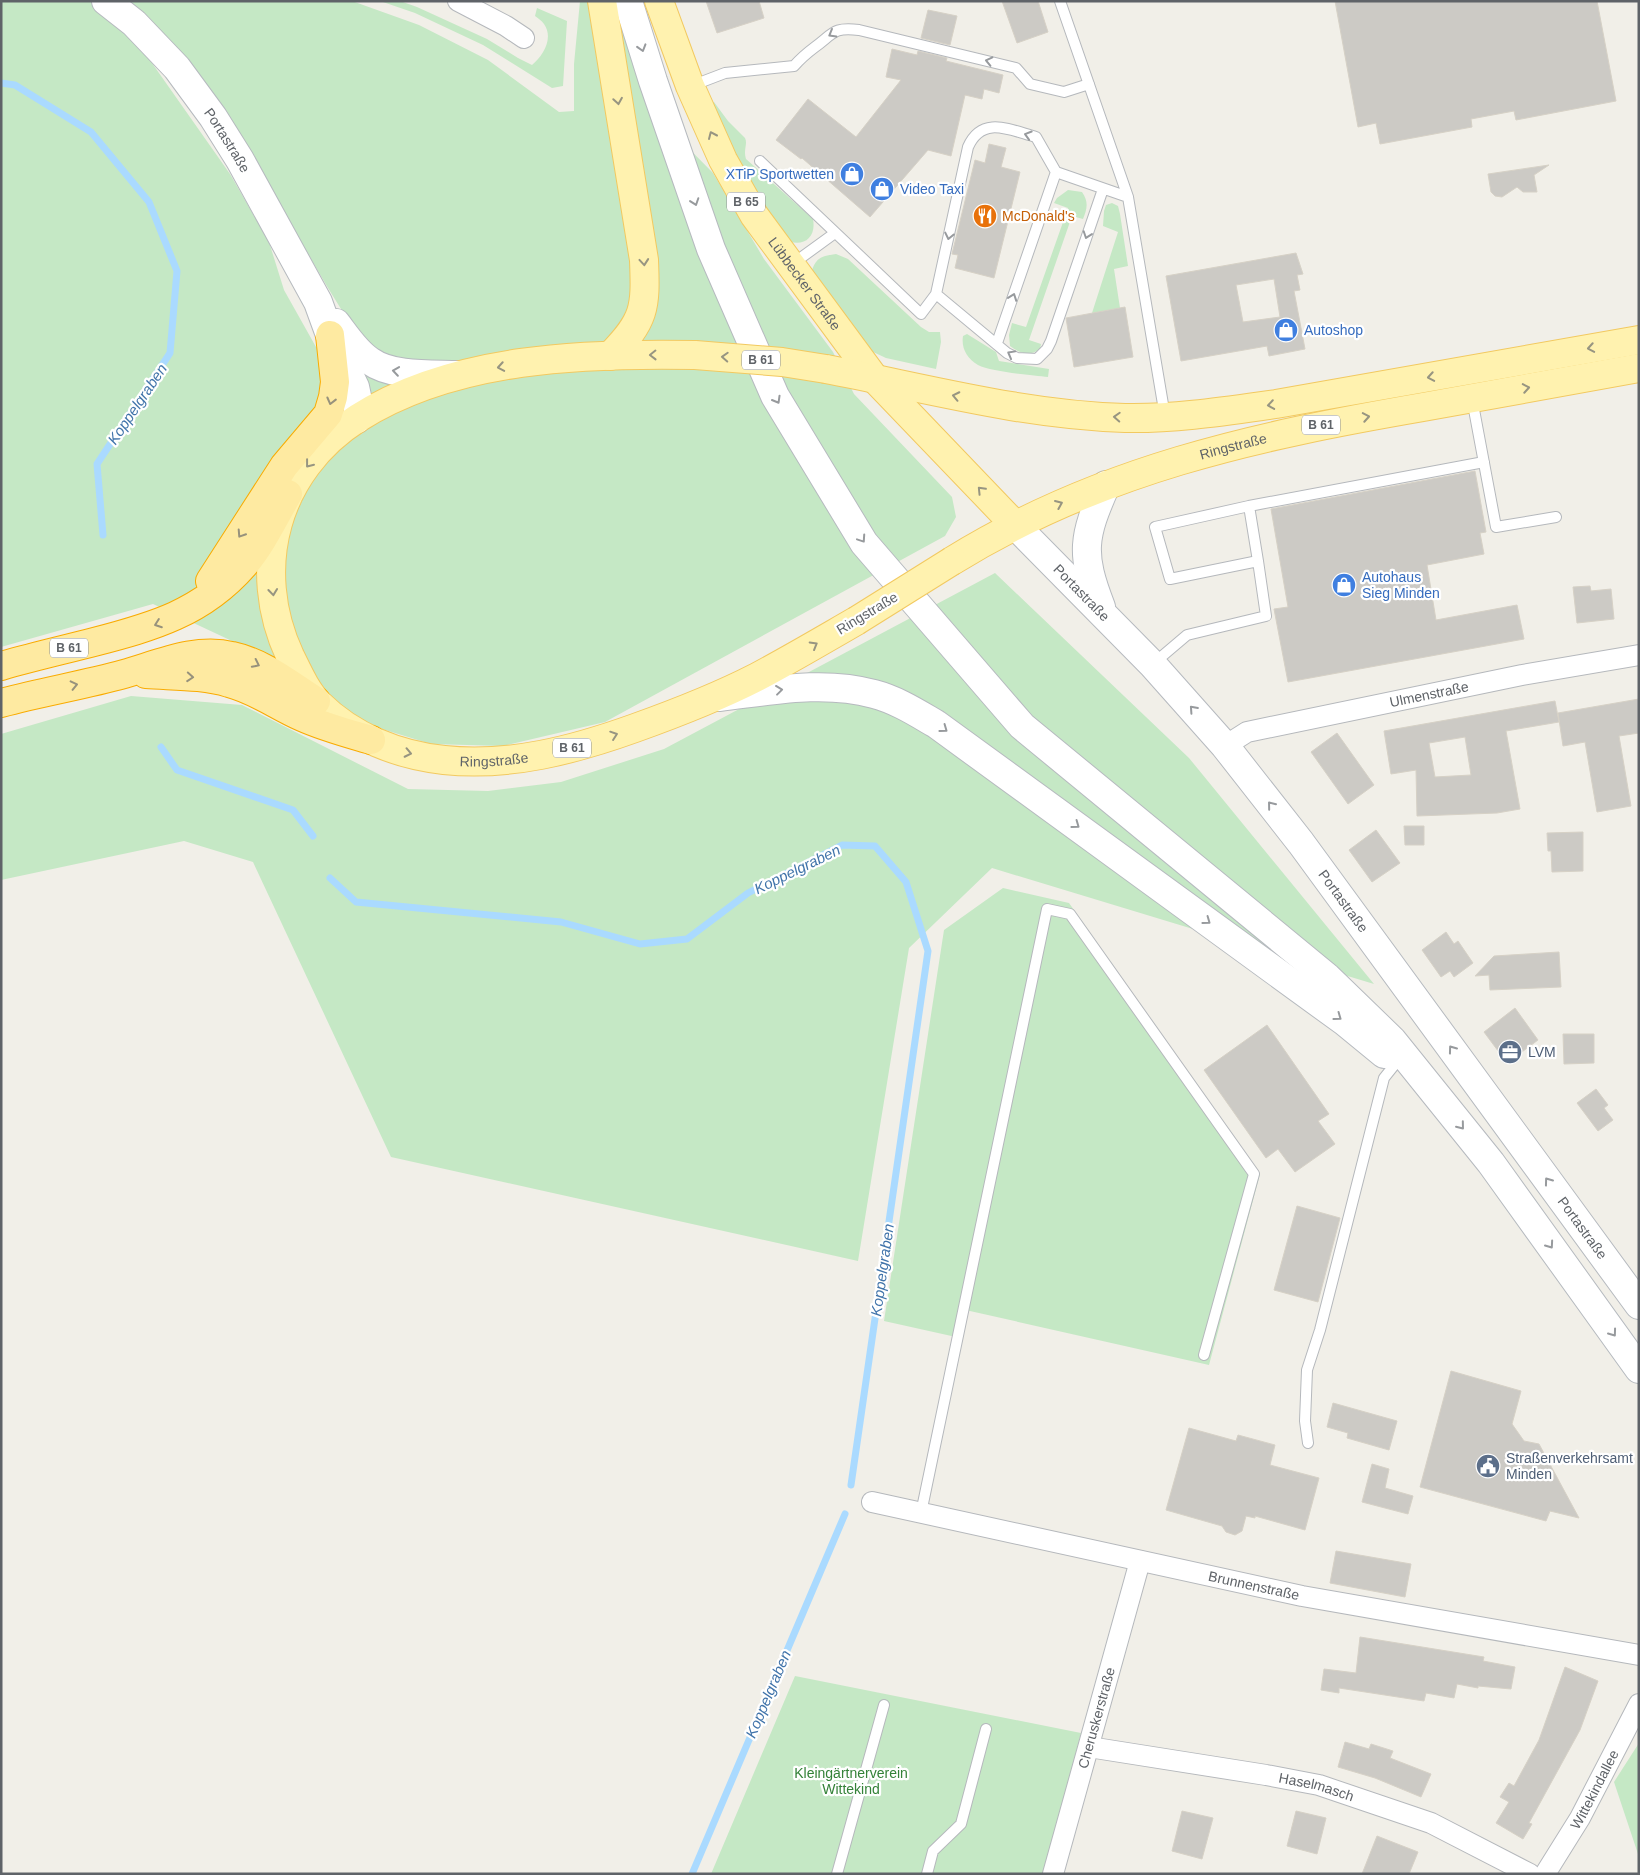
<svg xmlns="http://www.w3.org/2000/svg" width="1640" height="1875" viewBox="0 0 1640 1875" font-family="Arial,sans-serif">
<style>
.green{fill:#c5e8c5}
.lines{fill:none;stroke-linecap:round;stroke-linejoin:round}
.stream{stroke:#aadaff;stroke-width:7}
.building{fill:#cccac5;stroke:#d6d1c6;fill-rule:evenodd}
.service-casing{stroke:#b5b8bc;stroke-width:12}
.minor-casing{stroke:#b5b8bc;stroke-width:22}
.secondary-casing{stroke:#b6babf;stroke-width:30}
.primary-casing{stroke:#f2c960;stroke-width:30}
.trunk-casing{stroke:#f9ab00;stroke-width:30}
.service{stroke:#fff;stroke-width:10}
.minor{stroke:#fff;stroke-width:20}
.secondary{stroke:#fff;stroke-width:28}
.primary{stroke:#fff2af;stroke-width:28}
.trunk{stroke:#feeaa1;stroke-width:28}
.primary-bridge-casing{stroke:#f2c960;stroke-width:30;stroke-linecap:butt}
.primary-bridge{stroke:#fff2af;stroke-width:28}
.oneway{stroke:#979a9d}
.oneway2{stroke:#979581}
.oneway3{stroke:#97927c}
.labels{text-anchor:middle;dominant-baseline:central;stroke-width:4.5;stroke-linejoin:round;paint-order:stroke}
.shield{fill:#fff;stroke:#8f9295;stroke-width:1}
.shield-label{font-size:12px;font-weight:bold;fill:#5f6368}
.street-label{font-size:14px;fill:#5f6368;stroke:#fff}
.shop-label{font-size:14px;fill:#366cbe;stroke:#fff;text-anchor:start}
.food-label{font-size:14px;fill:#c56008;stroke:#fff;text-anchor:start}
.service-label{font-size:14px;fill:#4e5e75;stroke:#fff;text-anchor:start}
.park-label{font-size:14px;fill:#348238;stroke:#fff}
.water-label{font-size:15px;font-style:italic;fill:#4174aa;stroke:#fff}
</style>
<rect width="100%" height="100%" fill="#f1efe8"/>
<path class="green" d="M1 1H91L147 56 230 174 269 242 284 290 316 347 381 359 359 338 328 288 227 116 186 61 129 1H352L419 25 488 60 559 112 574 111V64L580 1H591L630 96 617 1 649 108 713 173 764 259 833 352 854 394 952 497 956 517 945 536 605 722 503 746 431 744 359 722 281 664 153 604 1 647Z
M380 1H400L417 7 487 39 518 58 532 65C543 56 554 38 544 24 542 21 538 18 535 16L537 8 567 21 563 86 552 88 483 45 415 13Z
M714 102 728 121 745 138C748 144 743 149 746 159L813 219C817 240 800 249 782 238L734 156 710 105Z
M1068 190 1082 192C1089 202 1087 209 1083 219L1072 216 1029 340 1041 344 1040 349C1029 357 1019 353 1010 346L1009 335 1012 323 1026 327 1068 208 1054 203 1057 198Z
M1112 203 1118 206 1120 214 1128 266 1114 269 1120 308 1092 313 1118 232 1103 226 1104 211 1106 205Z
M836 254 848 259 921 327 929 332H940L941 342 936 369 886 358 871 351 811 274C815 258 821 256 836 254Z
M967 334 996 352 999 361 1049 369 1048 377C1032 375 991 372 978 365 967 359 961 348 963 336Z
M995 573 1189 758 1374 984 992 868 909 948 858 1261 391 1157 253 862 184 841 1 880V734L131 696 242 705 408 789 488 791 561 782 664 749Z
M1003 888 1069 903 1260 1174 1209 1365 961 1309 956 1337 884 1321 944 930Z
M795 1676 1081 1733 1044 1874H711Z
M1639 1743V1857L1614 1782Z"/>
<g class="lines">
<path class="stream" d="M1 83 15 85 91 132 149 202 177 271 170 353 97 464 103 535
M161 747 177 770 293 810 313 836
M330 878 356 902 561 922 640 944 687 939 748 893 842 845 875 846 906 882 928 951 851 1485
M692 1874 845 1514"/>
</g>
<path class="building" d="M706 1H759L764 18 717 33Z
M1002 1H1038L1048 32 1017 43Z
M1335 1H1597L1616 101 1516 120 1514 111 1471 119 1472 127 1380 144 1376 123 1358 127Z
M928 10 957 16 950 45 921 38Z
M892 49 917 55 918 51 947 58 946 61 1003 75 999 93 984 89 982 99 965 95 951 156 928 150 870 217 802 158 801 159 776 140 808 99 856 137 901 80 886 77Z
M989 144 1006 148 1001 167 1020 172 994 278 955 268 958 255 952 254 975 160 985 163Z
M1549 165 1534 175 1537 192H1523L1517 187 1502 197 1495 196 1491 192 1488 174Z
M1296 253 1303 274 1297 275 1300 290 1294 291 1305 349 1269 356 1267 346 1181 361 1166 276ZM1274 279 1280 317 1243 322 1236 285Z
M1125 307 1133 357 1074 367 1066 318Z
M1475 471 1486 532 1480 533 1484 554 1427 565 1436 620 1517 605 1524 639 1288 682 1274 609 1288 607 1271 509Z
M1590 586 1591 591 1611 589 1614 619 1577 623 1573 587Z
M1639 699V733L1619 736 1631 806 1597 812 1585 742 1563 746 1558 713Z
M1555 701 1559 722 1506 731 1520 809 1497 813 1417 816 1416 770 1391 774 1384 731ZM1465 737 1471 775 1435 777 1429 743Z
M1337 733 1374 785 1348 804 1311 752Z
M1404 826H1424V845H1405Z
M1376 830 1400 863 1372 882 1349 850Z
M1583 832V871L1552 872 1551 851H1548L1547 833Z
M1446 932 1454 944 1458 941 1473 963 1454 977 1450 971 1441 977 1422 950Z
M1559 952 1561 987 1490 990 1489 975 1475 976 1494 956Z
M1515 1008 1538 1040 1507 1063 1484 1032Z
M1267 1025 1329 1114 1318 1121 1335 1144 1295 1172 1278 1149 1266 1158 1204 1070Z
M1563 1034H1594V1063L1564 1064Z
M1596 1089 1608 1105 1604 1108 1613 1120 1598 1131 1577 1103Z
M1297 1206 1340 1218 1318 1302 1274 1290Z
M1451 1371 1521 1391 1512 1424 1524 1441 1539 1444 1579 1518 1550 1511 1546 1521 1420 1487Z
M1333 1403 1397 1421 1389 1450 1347 1438 1348 1433 1327 1427Z
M1189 1428 1236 1441 1238 1435 1275 1445 1270 1465 1319 1478 1305 1530 1255 1516V1518L1246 1516 1242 1531 1235 1535 1226 1532 1222 1526 1166 1510Z
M1372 1464 1389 1469 1385 1488 1413 1496 1408 1514 1362 1502Z
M1336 1551 1411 1564 1405 1597 1330 1583Z
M1360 1637 1484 1657 1483 1661 1515 1667 1511 1689 1478 1686V1688L1457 1684 1454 1698 1426 1693 1424 1701 1339 1688V1693L1321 1690 1324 1669 1356 1673Z
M1565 1667 1598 1681 1580 1730 1529 1823 1532 1824 1523 1839 1496 1823 1509 1802 1500 1797 1509 1783 1514 1786 1539 1740Z
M1345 1742 1369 1749 1371 1744 1393 1751 1390 1758 1431 1774 1421 1797 1375 1778 1338 1767Z
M1182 1811 1213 1818 1202 1859 1172 1851Z
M1296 1811 1326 1818 1317 1854 1287 1846Z
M1377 1836 1418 1852 1409 1874H1362Z"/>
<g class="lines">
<g class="service-casing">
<path id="service" d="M1060 1 1128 197
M691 86 725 73 794 66C801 58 807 53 815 47 834 33 833 27 859 30L1016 68 1030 84 1064 92 1089 84
M760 161 921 314 936 294 968 147C982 115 1010 130 1036 137L1056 172 1128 197 1165 416
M791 265 835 233
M936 294 1007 353 1017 358 1037 359 1047 349 1051 341 1103 189
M997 343 1056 172
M1472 399 1496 527 1556 517
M1249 506 1258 561
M1154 663 1187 635 1266 616 1258 561 1170 579 1155 527 1249 506 1484 462
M1308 1443 1305 1421 1307 1370 1320 1330 1384 1078 1396 1063
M921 1513 1047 909 1070 914 1254 1174 1204 1355
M837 1874 884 1705
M927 1874 933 1851 961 1824 986 1729"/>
</g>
<g class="minor-casing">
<g id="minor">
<path d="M458 1 506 26 524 38"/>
<path id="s1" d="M1225 746 1247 732 1522 675 1639 655"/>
<path id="s2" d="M872 1502 1302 1596 1639 1655"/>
<path id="s3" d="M1089 1747 1266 1775 1319 1785 1431 1823 1530 1874"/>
<path id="s4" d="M1053 1874 1140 1561"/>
<path id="s5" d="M1545 1874 1580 1818 1639 1704"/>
</g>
</g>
<g class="secondary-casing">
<g id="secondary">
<path id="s6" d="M106 1 134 23 177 68 213 117 240 160 318 302 330 335 355 387 358 401 357 419"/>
<path d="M628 1 653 81 711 249 775 396 864 543 1022 726 1327 977 1392 1040 1491 1163 1639 1369"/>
<path d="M336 323C346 336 356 352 370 361 392 377 432 374 458 375"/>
<path id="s7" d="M1015 525 1153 665 1225 746 1301 843 1639 1305"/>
<path d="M1101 607C1080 553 1083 537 1106 485"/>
<path d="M719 697C771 691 823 680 874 694 897 700 917 713 936 724L1345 1022 1384 1054"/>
</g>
</g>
<g class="primary-casing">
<g id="primary">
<path d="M602 1 644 260C646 309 645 320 610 356"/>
<path id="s8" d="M659 1 690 86 723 160 754 215 875 379 1015 525"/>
<path id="s9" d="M695 355C585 353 454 357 358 418 276 470 249 568 290 656 298 672 306 691 319 704 352 737 398 755 444 760 509 767 574 750 635 728 677 713 718 697 757 677 791 659 823 640 856 621"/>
<path d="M826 369C925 388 1023 415 1125 418 1176 419 1226 411 1276 404L1639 340"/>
<path id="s10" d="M952 561C1099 470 1255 436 1423 407 1495 394 1567 381 1639 368"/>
</g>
</g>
<g class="trunk-casing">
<path id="trunk" d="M210 581 284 466 328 414 333 397 335 382 330 335
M1 666C32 657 63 650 94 642 152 627 202 613 244 565 262 544 274 518 288 494
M146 674C173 676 203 675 229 683 256 690 277 706 302 717 324 727 347 733 371 740
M1 703C42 692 84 685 124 674 159 664 196 647 232 656 264 663 289 684 316 701"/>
</g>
<use href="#service" class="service"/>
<use href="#minor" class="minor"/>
<use href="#secondary" class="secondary"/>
<use href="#primary" class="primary"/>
<use href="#trunk" class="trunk"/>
<g class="primary-bridge-casing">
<path id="primary-bridge" d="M695 355 782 362 826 369
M856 621 952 561"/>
</g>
<use href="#primary-bridge" class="primary-bridge"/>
</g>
<defs><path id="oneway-chevron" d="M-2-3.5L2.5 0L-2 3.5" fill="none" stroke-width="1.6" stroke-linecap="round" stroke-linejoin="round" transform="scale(1.25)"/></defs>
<g class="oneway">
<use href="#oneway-chevron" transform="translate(832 34) rotate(150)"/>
<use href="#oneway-chevron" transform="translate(642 48) rotate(73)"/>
<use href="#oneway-chevron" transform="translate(989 61) rotate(-167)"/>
<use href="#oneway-chevron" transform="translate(1028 135) rotate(-163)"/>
<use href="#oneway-chevron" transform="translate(695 202) rotate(71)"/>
<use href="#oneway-chevron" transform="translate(1087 235) rotate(109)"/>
<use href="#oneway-chevron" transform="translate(949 236) rotate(102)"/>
<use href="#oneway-chevron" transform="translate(1013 297) rotate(-70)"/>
<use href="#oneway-chevron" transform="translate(1011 354) rotate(-151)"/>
<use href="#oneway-chevron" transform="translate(396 371) rotate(-172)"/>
<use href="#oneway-chevron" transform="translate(777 400) rotate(60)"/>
<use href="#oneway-chevron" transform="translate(862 539) rotate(56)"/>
<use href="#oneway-chevron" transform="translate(779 690) rotate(-7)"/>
<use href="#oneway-chevron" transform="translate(1193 709) rotate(-132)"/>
<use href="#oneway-chevron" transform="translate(944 729) rotate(36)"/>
<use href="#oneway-chevron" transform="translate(1271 805) rotate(-129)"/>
<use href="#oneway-chevron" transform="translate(1076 825) rotate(36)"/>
<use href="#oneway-chevron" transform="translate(1207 921) rotate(36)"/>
<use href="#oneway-chevron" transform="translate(1338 1017) rotate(36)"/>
<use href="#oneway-chevron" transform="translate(1452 1049) rotate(-126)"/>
<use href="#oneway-chevron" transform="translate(1461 1126) rotate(51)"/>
<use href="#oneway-chevron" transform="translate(1548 1181) rotate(-126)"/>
<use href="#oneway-chevron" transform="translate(1550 1245) rotate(55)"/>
<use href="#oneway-chevron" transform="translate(1613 1333) rotate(54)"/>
</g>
<g class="oneway2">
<use href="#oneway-chevron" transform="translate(618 101) rotate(81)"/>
<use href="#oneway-chevron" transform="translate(712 135) rotate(-114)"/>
<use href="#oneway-chevron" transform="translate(644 262) rotate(85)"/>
<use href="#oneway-chevron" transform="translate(1591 348) rotate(170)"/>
<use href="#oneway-chevron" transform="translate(653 355) rotate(179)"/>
<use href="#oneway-chevron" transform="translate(725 357) rotate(-177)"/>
<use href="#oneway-chevron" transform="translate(501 367) rotate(170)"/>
<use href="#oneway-chevron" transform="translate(1431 377) rotate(170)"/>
<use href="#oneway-chevron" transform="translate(1526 388) rotate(-10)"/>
<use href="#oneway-chevron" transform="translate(956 396) rotate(-168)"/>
<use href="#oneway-chevron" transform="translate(1271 405) rotate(171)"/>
<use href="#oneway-chevron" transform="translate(1117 417) rotate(-177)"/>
<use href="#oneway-chevron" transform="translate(1366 417) rotate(-10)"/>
<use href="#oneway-chevron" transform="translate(309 464) rotate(128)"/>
<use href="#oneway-chevron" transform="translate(981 490) rotate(-134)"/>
<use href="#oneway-chevron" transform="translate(1059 504) rotate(-23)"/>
<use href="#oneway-chevron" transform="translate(273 592) rotate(84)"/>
<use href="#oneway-chevron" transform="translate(814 645) rotate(-30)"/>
<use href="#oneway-chevron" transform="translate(614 735) rotate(-19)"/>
<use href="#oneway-chevron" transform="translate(408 753) rotate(12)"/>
</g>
<g class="oneway3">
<use href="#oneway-chevron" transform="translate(331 401) rotate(104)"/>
<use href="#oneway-chevron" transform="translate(241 534) rotate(123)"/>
<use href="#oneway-chevron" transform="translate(158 624) rotate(160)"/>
<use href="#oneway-chevron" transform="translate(256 664) rotate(26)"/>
<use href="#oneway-chevron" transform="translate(190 677) rotate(4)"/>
<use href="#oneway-chevron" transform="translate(74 685) rotate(-13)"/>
</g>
<defs>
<g id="shop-disc" transform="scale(1.25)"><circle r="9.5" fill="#3f7fe0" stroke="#fff"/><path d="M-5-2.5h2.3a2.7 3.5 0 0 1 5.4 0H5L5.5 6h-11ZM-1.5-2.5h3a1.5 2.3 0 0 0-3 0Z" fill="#fff"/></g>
<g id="restaurant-disc" transform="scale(1.25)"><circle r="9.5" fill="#e8710a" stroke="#fff"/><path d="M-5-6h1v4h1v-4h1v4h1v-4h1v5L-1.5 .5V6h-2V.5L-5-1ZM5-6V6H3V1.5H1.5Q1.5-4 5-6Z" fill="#fff"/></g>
<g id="office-disc" transform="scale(1.25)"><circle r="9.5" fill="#5c6f8a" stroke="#fff"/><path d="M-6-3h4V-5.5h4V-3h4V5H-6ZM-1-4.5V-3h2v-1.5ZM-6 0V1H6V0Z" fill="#fff"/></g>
<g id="civic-disc" transform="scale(1.25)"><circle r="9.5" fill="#5c6f8a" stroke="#fff"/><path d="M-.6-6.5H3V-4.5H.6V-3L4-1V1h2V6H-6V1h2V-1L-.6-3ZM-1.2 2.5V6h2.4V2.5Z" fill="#fff"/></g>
</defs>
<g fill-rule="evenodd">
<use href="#shop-disc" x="852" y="174"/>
<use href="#shop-disc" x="882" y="189"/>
<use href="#restaurant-disc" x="985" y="216"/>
<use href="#shop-disc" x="1286" y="330"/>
<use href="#shop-disc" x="1344" y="585"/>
<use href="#office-disc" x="1510" y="1052"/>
<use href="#civic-disc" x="1488" y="1466"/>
</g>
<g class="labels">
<g class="shield">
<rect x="727" y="192.5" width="38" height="19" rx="4"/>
<rect x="742" y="350.5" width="38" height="19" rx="4"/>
<rect x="1302" y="415.5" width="38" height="19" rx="4"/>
<rect x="50" y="638.5" width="38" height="19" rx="4"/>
<rect x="553" y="738.5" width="38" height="19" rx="4"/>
</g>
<g class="shield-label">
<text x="746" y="202">B 65</text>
<text x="761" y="360">B 61</text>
<text x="1321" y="425">B 61</text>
<text x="69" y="648">B 61</text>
<text x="572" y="748">B 61</text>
</g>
<g class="street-label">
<text stroke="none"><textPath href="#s6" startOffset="186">Portastraße</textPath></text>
<text stroke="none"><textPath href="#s8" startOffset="320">Lübbecker Straße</textPath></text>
<text stroke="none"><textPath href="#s10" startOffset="305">Ringstraße</textPath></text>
<text stroke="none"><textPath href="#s7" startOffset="95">Portastraße</textPath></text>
<text transform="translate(867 613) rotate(-31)">Ringstraße</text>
<text stroke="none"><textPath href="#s1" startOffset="212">Ulmenstraße</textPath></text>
<text stroke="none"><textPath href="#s9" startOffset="865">Ringstraße</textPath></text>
<text stroke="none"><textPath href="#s7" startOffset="500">Portastraße</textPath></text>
<text stroke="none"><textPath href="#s7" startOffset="905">Portastraße</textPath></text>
<text stroke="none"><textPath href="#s2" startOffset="391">Brunnenstraße</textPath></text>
<text stroke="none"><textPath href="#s4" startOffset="162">Cheruskerstraße</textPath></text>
<text stroke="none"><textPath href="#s3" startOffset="231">Haselmasch</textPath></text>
<text stroke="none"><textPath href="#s5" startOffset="98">Wittekindallee</textPath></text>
</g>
<g class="shop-label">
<text x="834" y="174" text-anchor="end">XTiP Sportwetten</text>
<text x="900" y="189">Video Taxi</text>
<text x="1304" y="330">Autoshop</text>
<text x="1362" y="577">Autohaus<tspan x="1362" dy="16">Sieg Minden</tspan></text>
</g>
<g class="food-label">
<text x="1002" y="216">McDonald's</text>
</g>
<g class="service-label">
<text x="1528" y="1052">LVM</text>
<text x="1506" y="1458">Straßenverkehrsamt<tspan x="1506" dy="16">Minden</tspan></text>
</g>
<g class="park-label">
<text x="851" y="1773">Kleingärtnerverein<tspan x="851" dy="16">Wittekind</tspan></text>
</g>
<g class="water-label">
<text transform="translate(137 404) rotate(-56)">Koppelgraben</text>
<text transform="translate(797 869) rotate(-26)">Koppelgraben</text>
<text transform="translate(882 1270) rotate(-82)">Koppelgraben</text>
<text transform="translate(768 1694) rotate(-67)">Koppelgraben</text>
</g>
</g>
<rect width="1640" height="1875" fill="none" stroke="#5f6368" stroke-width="5"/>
</svg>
